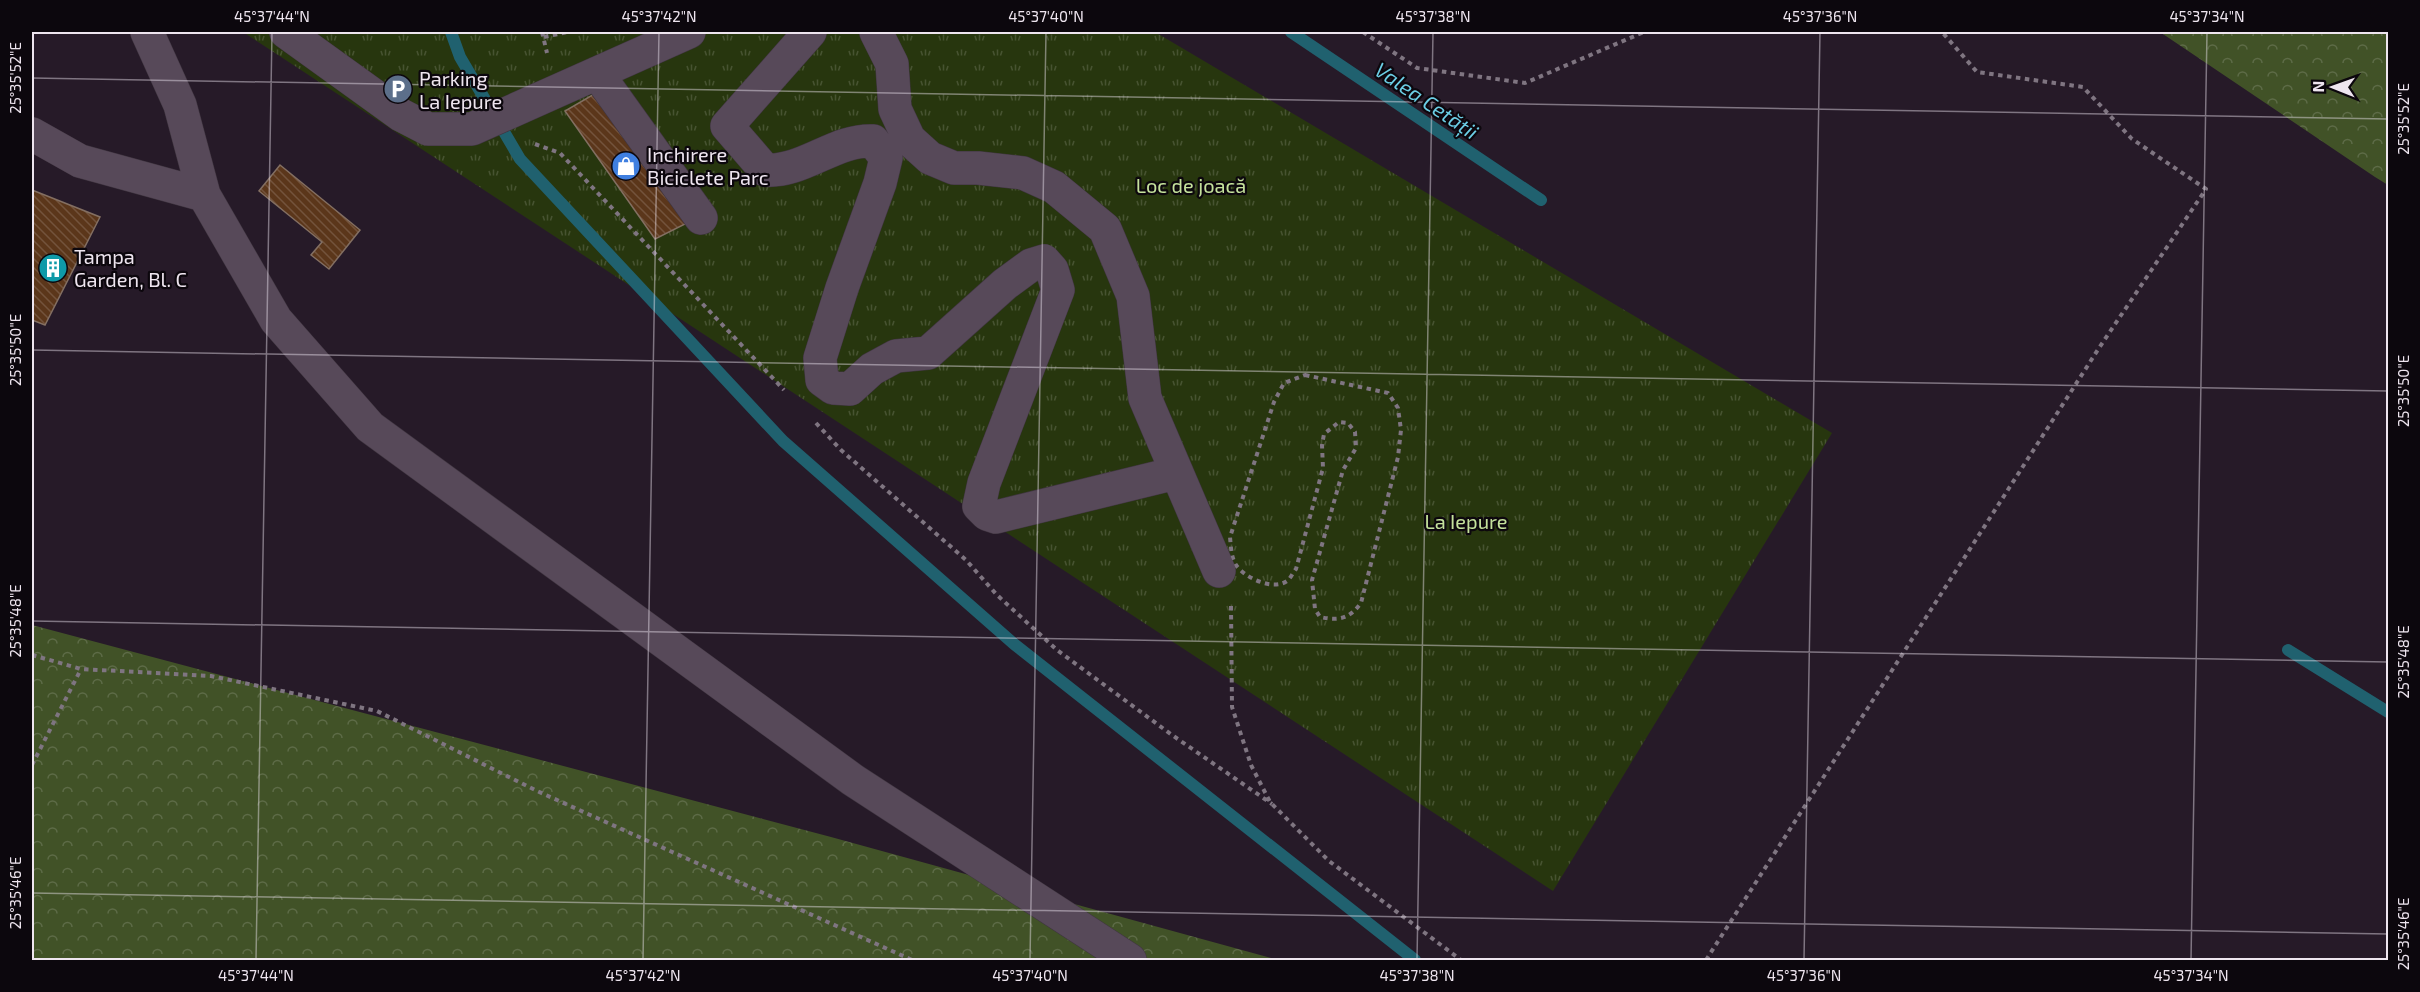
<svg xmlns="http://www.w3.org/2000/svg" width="2420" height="992" viewBox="0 0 2420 992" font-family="'Exo 2',sans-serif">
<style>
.forest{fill:url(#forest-crowns)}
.park{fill:url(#park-tufts)}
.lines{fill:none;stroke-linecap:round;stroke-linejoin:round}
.stream{stroke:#20616f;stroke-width:12}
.building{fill:url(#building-back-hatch);stroke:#836f62;stroke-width:1.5}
.minor-casing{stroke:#403641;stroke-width:34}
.path{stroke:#7f7581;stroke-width:4;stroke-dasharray:4.5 4.5;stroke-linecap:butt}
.minor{stroke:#574959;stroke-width:33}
.ticks{fill:none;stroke:#eee5ef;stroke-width:1.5;stroke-opacity:0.45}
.labels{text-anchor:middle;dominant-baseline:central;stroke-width:4.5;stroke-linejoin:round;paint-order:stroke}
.poi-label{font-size:20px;fill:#eee5ef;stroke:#0c070d;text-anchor:start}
.park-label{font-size:20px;fill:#c5e29c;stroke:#0c070d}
.water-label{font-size:21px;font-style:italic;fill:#6ccee5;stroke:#0c070d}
.neatline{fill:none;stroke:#eee5ef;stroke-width:2}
.ticks-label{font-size:15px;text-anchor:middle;fill:#eee5ef}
</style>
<defs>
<pattern id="forest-crowns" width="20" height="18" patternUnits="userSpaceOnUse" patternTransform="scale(1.5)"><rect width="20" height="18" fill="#415227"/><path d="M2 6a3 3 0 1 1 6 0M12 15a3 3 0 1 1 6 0" fill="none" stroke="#5d6b47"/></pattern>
<pattern id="park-tufts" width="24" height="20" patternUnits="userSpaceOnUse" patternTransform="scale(1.5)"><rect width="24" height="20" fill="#27360e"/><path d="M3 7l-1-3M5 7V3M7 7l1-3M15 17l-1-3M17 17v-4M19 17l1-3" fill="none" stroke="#475331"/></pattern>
<pattern id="building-back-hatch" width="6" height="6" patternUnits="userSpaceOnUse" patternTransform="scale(1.5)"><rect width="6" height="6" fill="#5b361a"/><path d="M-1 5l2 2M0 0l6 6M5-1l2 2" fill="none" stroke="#73533c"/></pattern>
</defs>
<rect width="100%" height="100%" fill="#261a28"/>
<path class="forest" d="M2160 32H2388V185L2375 177Z
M32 625 831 837 1278 960H32Z"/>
<path class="park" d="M243 32H1155L1832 433 1553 891Z"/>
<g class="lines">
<path class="stream" d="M451 32 460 57 520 159 783 441 1014 644 1415 960
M1291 32 1541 200
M2288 650 2388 712"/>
</g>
<path class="building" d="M596 93 689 222 655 239 565 111Z
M280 165 360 230 329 269 311 255 322 242 259 191Z
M32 190 100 217 45 325 32 320Z"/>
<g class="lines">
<g class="minor-casing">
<path id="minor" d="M147 32 180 105 204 195 276 320 370 427 853 780 1130 960
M286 32 401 115 428 129H472L689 32
M810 32 727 126 765 170C803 173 835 139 873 141L886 158 880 183 842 288 820 358 822 380 833 388 850 389 872 369 896 356 928 353 1005 284 1031 265 1044 261 1052 270 1058 290 984 483 979 506 987 514 996 517 1176 473
M876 32 892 64 895 109 909 139 930 158 954 168H978L1023 173 1054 187 1105 229 1133 296 1145 398 1219 571
M597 73 701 218
M32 134 80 161 204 195"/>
</g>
<path class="path" d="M542 32 547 53
M1363 32 1417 68 1525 83 1644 32
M544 37 568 32
M535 144 560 153 784 390
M1305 375 1388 393 1398 408 1401 430 1398 457 1361 603C1349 619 1339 621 1320 617L1315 609 1312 580 1343 470 1356 448 1355 432 1348 423 1339 422 1324 434 1322 445 1323 468 1296 569C1293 572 1291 578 1287 581 1273 591 1245 578 1236 565 1231 557 1231 547 1230 537L1274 402 1284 383Z
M816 423 841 450 966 560 997 595 1057 650 1172 735 1272 804
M1231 606 1232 707 1251 765 1270 802 1329 861 1461 960
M32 655 81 669 211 676 377 711 537 791 912 960
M32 765 81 669
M1706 960 2099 348 2206 189 2132 139 2083 87 1977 72 1942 32"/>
<use href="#minor" class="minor"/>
</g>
<path class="ticks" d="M32 78 2388 119M32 350 2388 391M32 621 2388 662M32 893 2388 934M256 960 272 32M643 960 659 32M1030 960 1046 32M1417 960 1433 32M1804 960 1820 32M2191 960 2207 32"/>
<defs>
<g id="parking-disc" transform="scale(1.5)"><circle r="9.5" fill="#5c6f8a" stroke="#0c070d"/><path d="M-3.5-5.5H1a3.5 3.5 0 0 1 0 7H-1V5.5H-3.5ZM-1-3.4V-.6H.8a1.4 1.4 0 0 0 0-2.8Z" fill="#fff"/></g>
<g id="shop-disc" transform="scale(1.5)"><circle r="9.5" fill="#3f7fe0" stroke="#0c070d"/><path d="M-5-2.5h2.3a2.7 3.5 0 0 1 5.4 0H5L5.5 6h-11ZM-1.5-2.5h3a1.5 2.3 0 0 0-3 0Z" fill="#fff"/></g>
<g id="building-disc" transform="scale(1.5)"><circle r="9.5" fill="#0f9aa8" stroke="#0c070d"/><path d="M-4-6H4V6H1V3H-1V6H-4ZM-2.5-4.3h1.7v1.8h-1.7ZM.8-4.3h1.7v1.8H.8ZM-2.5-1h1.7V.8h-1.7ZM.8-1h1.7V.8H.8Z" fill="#fff"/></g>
</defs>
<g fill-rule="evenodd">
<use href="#parking-disc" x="398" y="89"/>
<use href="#shop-disc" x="626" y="166"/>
<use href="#building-disc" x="53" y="268"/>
</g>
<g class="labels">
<g class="poi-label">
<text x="419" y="78">Parking<tspan x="419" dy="23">La Iepure</tspan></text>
<text x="647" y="154">Inchirere<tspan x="647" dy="23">Biciclete Parc</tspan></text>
<text x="74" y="256">Tampa<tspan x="74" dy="23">Garden, Bl. C</tspan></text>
</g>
<g class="park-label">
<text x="1191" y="185">Loc de joacă</text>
<text x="1466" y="521">La Iepure</text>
</g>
<g class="water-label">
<text transform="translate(1427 100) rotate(34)">Valea Cetății</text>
</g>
</g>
<rect width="2420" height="992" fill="none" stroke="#0c070d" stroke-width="66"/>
<g transform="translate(2333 87) rotate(271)" stroke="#0c070d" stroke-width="4.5" paint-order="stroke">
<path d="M0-4.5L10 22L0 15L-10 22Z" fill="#eee5ef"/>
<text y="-9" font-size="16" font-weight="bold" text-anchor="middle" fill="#eee5ef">N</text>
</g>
<rect x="33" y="33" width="2354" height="926" class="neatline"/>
<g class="ticks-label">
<text x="272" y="22">45°37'44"N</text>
<text x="659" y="22">45°37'42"N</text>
<text x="1046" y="22">45°37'40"N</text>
<text x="1433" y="22">45°37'38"N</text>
<text x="1820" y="22">45°37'36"N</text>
<text x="2207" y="22">45°37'34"N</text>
<text transform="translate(16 78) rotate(-90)" y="5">25°35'52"E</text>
<text transform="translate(2404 119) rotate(-90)" y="5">25°35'52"E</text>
<text transform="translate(16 350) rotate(-90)" y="5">25°35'50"E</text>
<text transform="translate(2404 391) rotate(-90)" y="5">25°35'50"E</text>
<text transform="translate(16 621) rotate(-90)" y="5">25°35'48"E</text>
<text transform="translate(2404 662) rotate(-90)" y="5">25°35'48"E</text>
<text transform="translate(16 893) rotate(-90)" y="5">25°35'46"E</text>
<text transform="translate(2404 934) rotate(-90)" y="5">25°35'46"E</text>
<text x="256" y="981">45°37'44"N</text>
<text x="643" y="981">45°37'42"N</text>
<text x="1030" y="981">45°37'40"N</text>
<text x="1417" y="981">45°37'38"N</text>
<text x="1804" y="981">45°37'36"N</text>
<text x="2191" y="981">45°37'34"N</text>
</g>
</svg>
